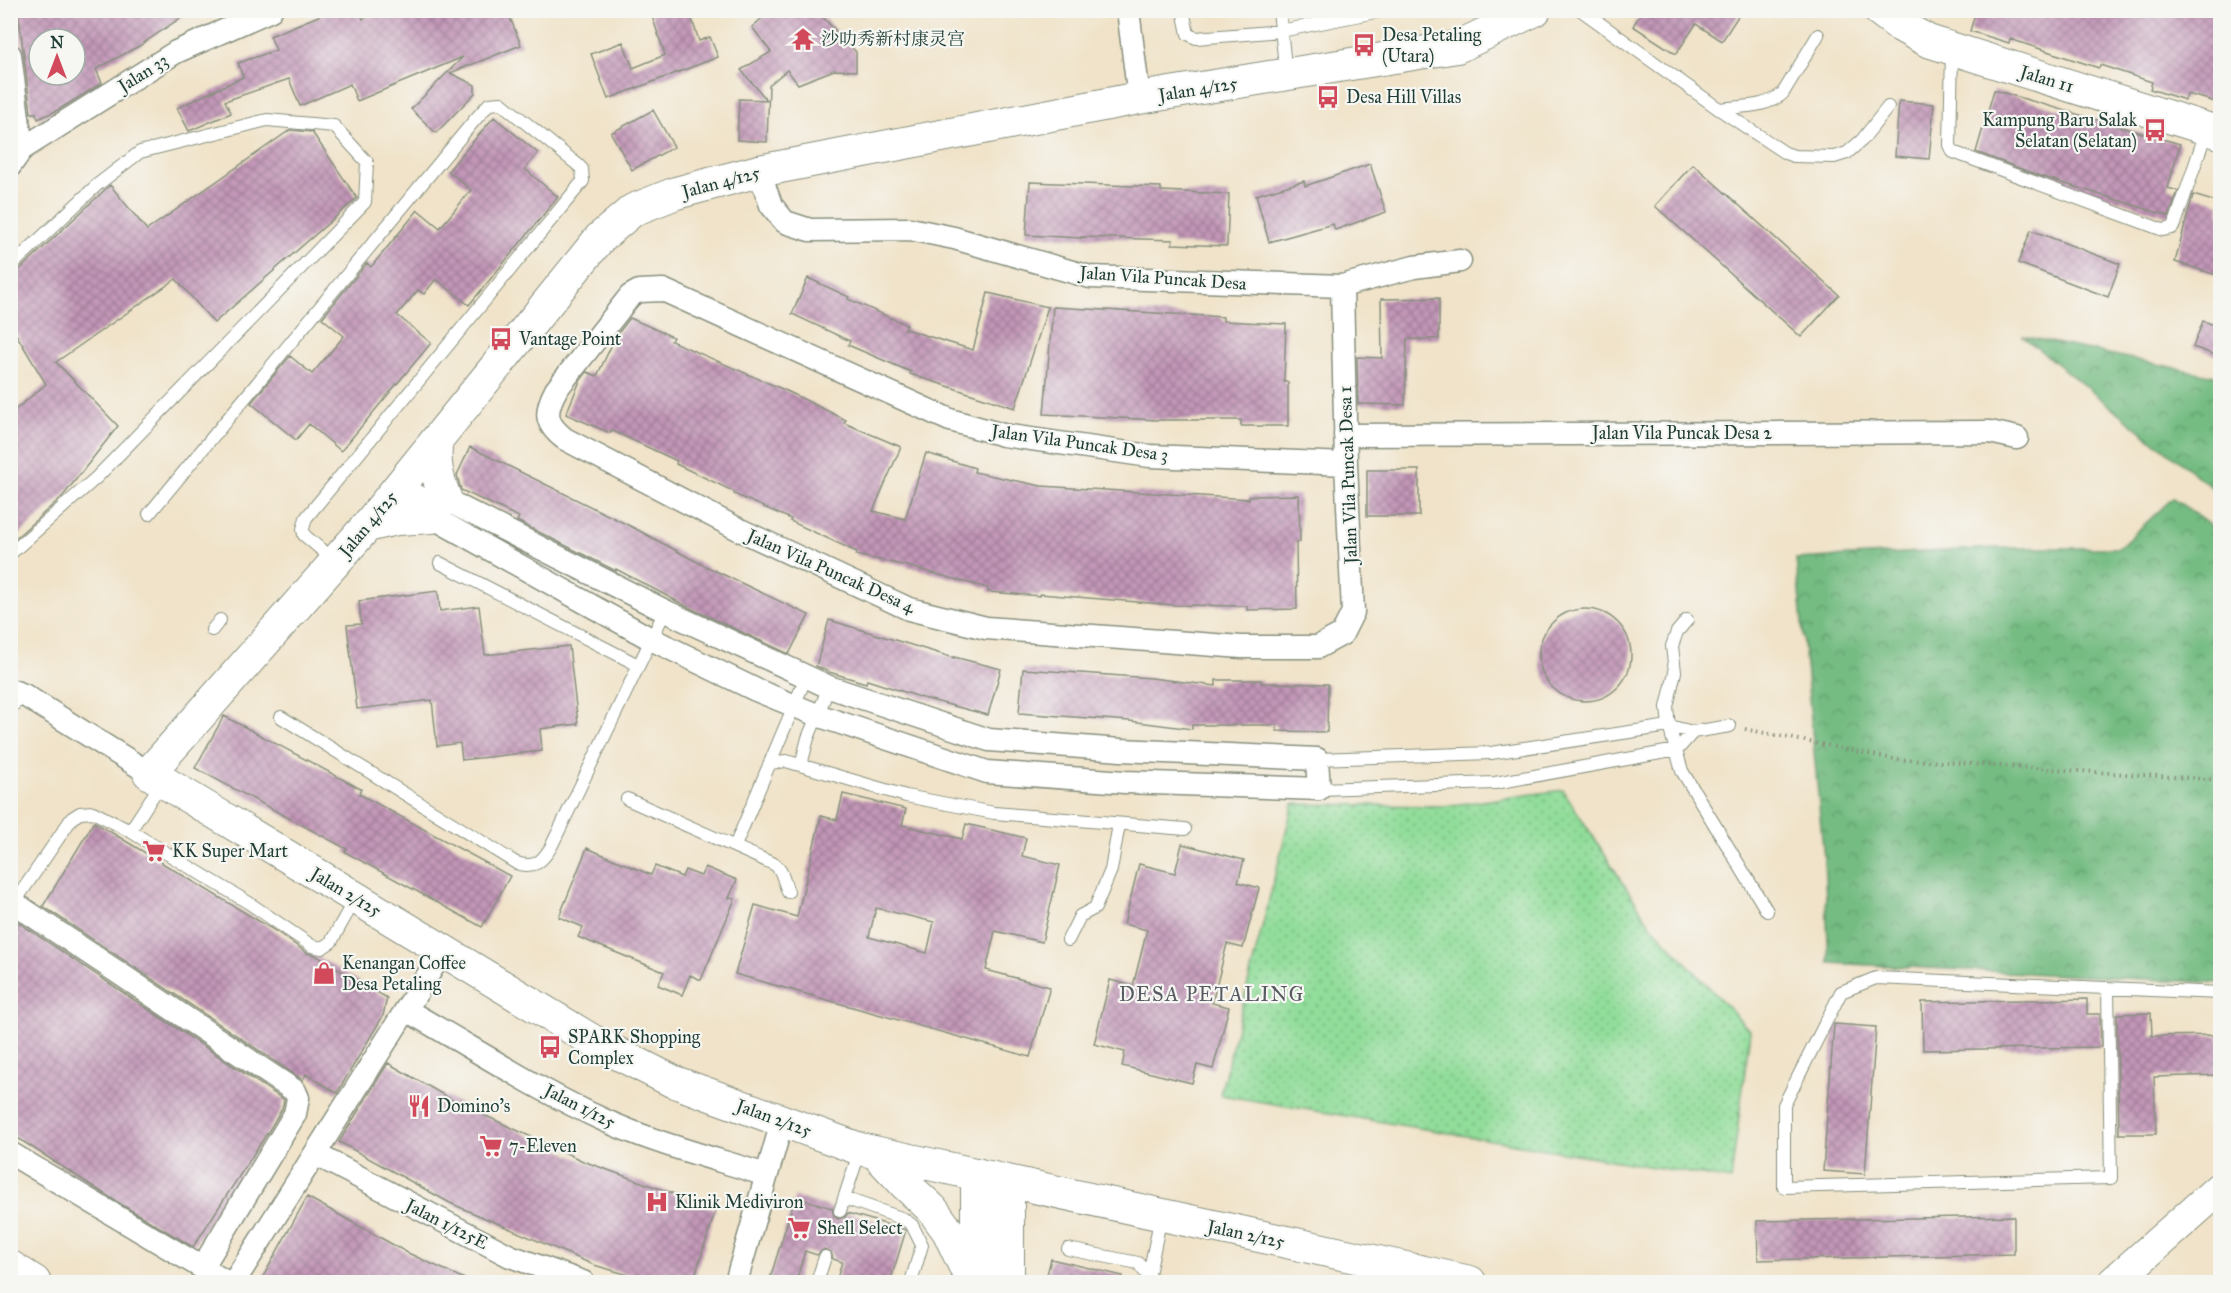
<svg xmlns="http://www.w3.org/2000/svg" width="2231" height="1293" viewBox="0 0 2231 1293" font-family="'IM FELL Great Primer','Noto Serif SC',serif">
<style>
.grass{fill:url(#grass-dots);stroke:#588d67;stroke-width:1.5}
.forest{fill:url(#forest-crowns);stroke:#4a7c5b;stroke-width:1.5}
.building{fill:url(#building-cross-hatch);fill-rule:evenodd}
.lines{fill:none;stroke-linecap:round;stroke-linejoin:round}
.lane-casing{stroke:#88907e;stroke-width:14}
.street-casing{stroke:#88907e;stroke-width:25}
.secondary-casing{stroke:#88907e;stroke-width:34}
.highway-casing{stroke:#88907e;stroke-width:35}
.path{stroke:#88907e;stroke-width:4;stroke-dasharray:1.5 4.5;stroke-linecap:butt}
.lane{stroke:#fff;stroke-width:12}
.street{stroke:#fff;stroke-width:22}
.secondary{stroke:#fff;stroke-width:32}
.highway{stroke:#fff;stroke-width:33}
.labels{text-anchor:middle;dominant-baseline:central;stroke-width:4.5;stroke-linejoin:round;paint-order:stroke}
.poi-label{font-size:18px;fill:#1f3d34;stroke:#f6f6f2;text-anchor:start}
.street-label{font-size:18px;fill:#1f3d34;stroke:#f6f6f2}
.neighbourhood-label{font-size:20px;letter-spacing:1.5px;fill:#585c62;stroke:#f6f6f2}
</style>
<defs>
<pattern id="grass-dots" width="8" height="8" patternUnits="userSpaceOnUse" patternTransform="scale(1.5)"><rect width="8" height="8" fill="#91dd9a"/><path d="M2 2h.1M6 6h.1" fill="none" stroke="#76b47e" stroke-width="1.8" stroke-linecap="round"/></pattern>
<pattern id="forest-crowns" width="20" height="18" patternUnits="userSpaceOnUse" patternTransform="scale(1.5)"><rect width="20" height="18" fill="#74bc82"/><path d="M2 6a3 3 0 1 1 6 0M12 15a3 3 0 1 1 6 0" fill="none" stroke="#5f9a6b"/></pattern>
<pattern id="building-cross-hatch" width="8" height="8" patternUnits="userSpaceOnUse" patternTransform="scale(1.5)"><rect width="8" height="8" fill="#c296b7"/><path d="M0 0l8 8M0 8l8-8" fill="none" stroke="#9d7c96"/></pattern>
</defs>
<rect width="100%" height="100%" fill="#f6f6f2"/>
<filter id="ink" filterUnits="userSpaceOnUse"><feTurbulence type="fractalNoise" baseFrequency=".0167" numOctaves="2"/><feDisplacementMap in="SourceGraphic" scale="12" xChannelSelector="R" yChannelSelector="G"/><feConvolveMatrix kernelMatrix="1 2 1 2 8 2 1 2 1" color-interpolation-filters="sRGB"/></filter>
<filter id="wash" filterUnits="userSpaceOnUse"><feTurbulence type="fractalNoise" baseFrequency=".008" numOctaves="4" result="noise"/><feDisplacementMap in="SourceGraphic" scale="24" xChannelSelector="R" yChannelSelector="G"/><feGaussianBlur stdDeviation="1.35" result="paint"/><feColorMatrix in="noise" values="0 0 0 0 0 0 0 0 0 0 0 0 0 0 0 0 0 1.4 0 .05"/><feComposite in="paint" operator="in"/></filter>
<g filter="url(#wash)">
<rect width="100%" height="100%" fill="#f0e3c9"/>
<path class="grass" d="M1563 790 1649 923 1750 1031 1731 1180 1220 1095 1293 804 1445 806Z"/>
<path class="forest" d="M2022 336 2220 377V494Z
M2173 498 2220 532V983L1829 963 1824 859 1796 559 1996 548H2119Z"/>
<g id="blocks">
<path class="building" d="M18 10H192L139 46 96 69 102 83 58 110 38 119 36 113H31ZM39 39H75V75H39Z
M333 10H359L363 19 382 10H507L521 45 450 73 475 85V93L436 133 411 109 463 57 357 101 350 84 300 106 289 79 225 101 231 113 189 131 177 108 243 77 238 63 276 50 270 36Z
M650 10H689L699 41 710 37 718 57 608 99 591 54 623 42 633 68 665 55Z
M783 10H816L856 52V71L834 70 798 84 787 70 769 85 767 142 737 140 739 99 767 100 741 70 771 52 752 27 769 12 778 18Z
M1643 10H1742L1722 41 1696 24 1676 54 1633 26Z
M1976 10H2220V103L2187 94 2185 100 2150 89 2152 82 2100 65 2099 68 2010 39 2009 43 1970 31Z
M1994 90 2180 144 2168 188 2178 191 2169 216 2040 176 1976 152Z
M1899 101 1934 104 1929 159 1895 156Z
M653 110 674 147 632 170 611 133Z
M494 117 538 153 525 169 558 197 469 305 436 279 424 294 418 290 397 315 431 343 341 451 309 424 296 440 251 403 290 356 312 374 344 336 322 318 367 263 371 267 418 210 440 228 471 190 448 171Z
M290 130 312 132 357 198 214 323 176 279 56 362 118 426 63 496 10 543V414L46 384 16 334 10 338V275L16 273 110 185 147 230Z
M1370 164 1386 212 1335 230 1333 224 1269 242 1256 195 1304 181 1305 186Z
M1693 164 1839 295 1801 337 1655 206Z
M1030 182 1161 187V191L1229 194 1227 246 1172 244 1173 240 1081 237V238L1026 235Z
M2193 195 2220 203V276L2175 262Z
M2031 230 2120 264 2108 297 2018 263Z
M808 278 849 297 848 299 907 325 905 329 973 350 988 293 1048 307 1015 408 910 374 911 372 848 345 850 341 792 314Z
M1439 298V339H1407L1405 405 1358 404 1357 357 1382 358 1381 299Z
M1053 307 1223 317V321L1286 324 1284 382H1288V426H1241V420H1158L1044 414Z
M630 318 673 337 671 341 789 392 846 420 844 423 901 447 873 511 905 519 926 453 975 468 974 472 1041 486 1249 499V496L1299 495 1300 542H1296L1297 609 1247 610V606L1174 605 1040 594V596L988 592V588L903 565 856 555 857 552 790 521 791 519 734 494 735 492 676 464 677 461 611 430 610 433 566 414 580 381 587 372 597 376 616 336Z
M2203 321 2220 327V357L2193 347Z
M470 447 636 529 701 564 809 615 789 654 688 607 616 569V571L517 521 519 517 461 490 457 475Z
M1367 470H1419V516H1367Z
M438 591 440 611 479 606 485 655 569 646 578 724 540 729 542 751 462 760 460 743 437 746 432 700 357 709 347 625 361 624 359 601Z
M1539 655a46 46 0 1 1 92 0a46 46 0 1 1-92 0Z
M829 620 954 658V657L1001 669 988 715 923 698 867 680 866 683 829 672 816 666Z
M1023 669 1151 678 1216 686V680H1261V683L1328 684 1327 732 1277 731V725H1192V729L1130 721 1019 713Z
M224 716 361 789 359 794 510 876 482 927 345 852 347 849 195 768Z
M843 794 906 809 902 825 962 839 966 824 1026 838 1022 856 1060 865 1042 942 995 931 986 970 1050 987 1030 1057 735 974 755 905 797 917 821 816 837 820ZM876 908 934 922 927 953 869 937Z
M94 822 277 932 307 953 315 955 387 998 383 1016 337 1093 306 1074 303 1080 43 906Z
M1182 844 1244 860 1238 882 1259 888 1243 948 1227 944 1212 1003 1229 1007 1213 1069 1197 1065 1192 1083 1122 1066 1125 1052 1094 1044 1110 980 1133 986 1147 930 1124 924 1139 864 1175 873Z
M587 848 651 875 655 866 682 877 685 870 701 876 705 867 737 880 729 898 735 899 701 980 690 975 682 995 658 985 664 972 578 937 583 927 559 917Z
M10 919H13L284 1100 282 1109 268 1132 193 1247 114 1200 10 1133Z
M2087 999V1014H2100L2101 1047 1923 1050 1922 1002Z
M2151 1013 2152 1036 2220 1035V1075L2154 1077 2156 1134H2119L2117 1014Z
M1834 1024 1876 1027 1865 1174 1823 1171Z
M388 1063 454 1101 583 1161 716 1209 693 1282H653L594 1265 450 1203 339 1142Z
M307 1197 408 1253 471 1282H273L263 1277Z
M795 1197 832 1208 834 1216 838 1219 845 1217 848 1213 906 1230 890 1282H836L842 1262 833 1259 831 1252 824 1249 817 1255 805 1251 796 1282H769Z
M2014 1216V1254L1758 1260 1757 1221Z
M1051 1259 1123 1276 1122 1282H1045Z"/>
</g>
</g>
<g filter="url(#ink)">
<use href="#blocks" fill-opacity="0" stroke="#88907e" stroke-width="1.5"/>
<g class="lines">
<g class="lane-casing">
<path id="lane" d="M1183 10 1188 34 1196 38 1281 31 1385 10
M1279 10 1286 75
M1581 10 1719 109 1785 153 1794 156 1834 157 1847 153 1862 140 1888 107
M1952 50 1950 145 1953 152 2163 230 2172 228 2175 224 2207 129
M1719 109C1740 106 1767 108 1783 93L1818 35
M10 267 97 185 140 152 267 120 334 126 367 162 365 202 97 477 10 554
M149 514 473 122 489 104 501 103 578 165 582 169 583 181 306 518 303 529 304 535 336 562
M440 563 638 665
M1687 620 1677 632 1672 646 1675 672 1667 707 1669 726 1682 771 1767 911
M212 630 220 620
M10 708 24 695
M281 717 516 863C534 869 542 862 551 847L665 611
M1317 759 1491 753 1669 726 1693 732 1730 726
M770 763 786 761 906 796 994 813 1185 829
M801 765 808 738 829 687
M1319 789 1495 783 1677 750 1693 732
M627 799 776 865 781 872 788 892
M130 831 162 782
M735 846 806 677
M14 903 72 818 80 813 93 812 130 831 249 903 312 946 322 948 331 942 355 899
M1068 940 1080 916 1095 908 1111 870 1119 824
M2108 988 2111 1178 1784 1187V1105L1841 992 1876 978 2220 993
M844 1198 904 1219 912 1225 922 1245 911 1282
M840 1211 860 1150
M1068 1249 1138 1263 1148 1276
M1148 1279 1161 1216
M817 1282 825 1257"/>
</g>
<g class="street-casing">
<path id="street" d="M1128 10 1139 98
M10 55 22 149 10 166
M22 149 176 52 271 10
M759 171 771 205 785 222 810 230 910 229 954 238 1090 277 1342 286 1414 267 1460 261
M1342 286 1346 464 1353 612 1342 634 1318 647H1242L986 628 909 609 738 529 565 439C545 424 544 412 556 390L630 296 639 291 663 290 950 420 1003 435 1150 456 1346 464
M1345 435 1990 432 2017 438
M400 486 426 501 446 500 665 611 829 687 989 740 1121 750 1317 759 1319 789 1125 782 987 772 817 715 756 690 651 639 432 517 426 501
M10 690 24 695 149 773
M10 906 14 903 295 1091 298 1098 295 1114 202 1268
M406 1010C472 1047 537 1090 606 1121 657 1144 713 1158 766 1175
M10 1153 226 1282
M315 1154 510 1256 583 1282
M234 1282 443 951
M736 1282 782 1122"/>
</g>
<g class="secondary-casing">
<path id="secondary" d="M1879 10 1899 25 1928 41 2220 133
M437 440C433 462 438 480 446 500
M367 526 397 519 432 517
M875 1152 906 1185 932 1209 948 1231 972 1282
M977 1174V1282
M1008 1282V1182
M1470 1282 860 1149 672 1081 593 1041 149 773 367 526 600 238 633 210 676 193 759 171 1139 98 1457 47 1535 10
M2114 1282 2220 1188"/>
</g>
<g class="highway-casing">
<path id="highway" d="M10 1267 34 1282"/>
</g>
<path class="path" d="M1745 729 1894 759 2220 780"/>
<use href="#lane" class="lane"/>
<use href="#street" class="street"/>
<use href="#secondary" class="secondary"/>
<use href="#highway" class="highway"/>
</g>
</g>
<defs>
<g id="temple-bare" transform="scale(1.8)"><path d="M0-6L5-2H3V0L6.5 2.5H4V6H1.5V3h-3V6H-4V2.5H-6.5L-3 0V-2H-5Z" fill="#d1495b" stroke="#f6f6f2" stroke-width="2.5" paint-order="stroke"/></g>
<g id="bus-bare" transform="scale(1.8)"><path d="M-5-6H5V4H4V6H2V4H-2V6H-4V4H-5ZM-3.5-4V0h7V-4ZM-3.5 1.2v1.5H-2V1.2ZM2 1.2v1.5H3.5V1.2Z" fill="#d1495b" stroke="#f6f6f2" stroke-width="2.5" paint-order="stroke"/></g>
<g id="supermarket-bare" transform="scale(1.8)"><path d="M-6-5.5h2.5l.6 2H6L4.5 2H-2.5L-4.4-4H-6ZM-1.5 3.2a1.3 1.3 0 1 0 .1 0ZM3 3.2a1.3 1.3 0 1 0 .1 0Z" fill="#d1495b" stroke="#f6f6f2" stroke-width="2.5" paint-order="stroke"/></g>
<g id="shop-bare" transform="scale(1.8)"><path d="M-5-2.5h2.3a2.7 3.5 0 0 1 5.4 0H5L5.5 6h-11ZM-1.5-2.5h3a1.5 2.3 0 0 0-3 0Z" fill="#d1495b" stroke="#f6f6f2" stroke-width="2.5" paint-order="stroke"/></g>
<g id="restaurant-bare" transform="scale(1.8)"><path d="M-5-6h1v4h1v-4h1v4h1v-4h1v5L-1.5 .5V6h-2V.5L-5-1ZM5-6V6H3V1.5H1.5Q1.5-4 5-6Z" fill="#d1495b" stroke="#f6f6f2" stroke-width="2.5" paint-order="stroke"/></g>
<g id="hospital-bare" transform="scale(1.8)"><path d="M-5-5h3v3.5h4V-5h3V5h-3V1.5h-4V5h-3Z" fill="#d1495b" stroke="#f6f6f2" stroke-width="2.5" paint-order="stroke"/></g>
</defs>
<g fill-rule="evenodd">
<use href="#temple-bare" x="803" y="39"/>
<use href="#bus-bare" x="1364" y="45"/>
<use href="#bus-bare" x="1328" y="97"/>
<use href="#bus-bare" x="2155" y="130"/>
<use href="#bus-bare" x="501" y="339"/>
<use href="#supermarket-bare" x="154" y="851"/>
<use href="#shop-bare" x="324" y="973"/>
<use href="#bus-bare" x="550" y="1047"/>
<use href="#restaurant-bare" x="419" y="1106"/>
<use href="#supermarket-bare" x="491" y="1146"/>
<use href="#hospital-bare" x="657" y="1202"/>
<use href="#supermarket-bare" x="799" y="1228"/>
</g>
<g class="labels">
<g class="poi-label">
<text x="1382" y="35">Desa Petaling<tspan x="1382" dy="21">(Utara)</tspan></text>
<text x="821" y="39">沙叻秀新村康灵宫</text>
<text x="1346" y="97">Desa Hill Villas</text>
<text x="2137" y="120" text-anchor="end">Kampung Baru Salak<tspan x="2137" dy="21">Selatan (Selatan)</tspan></text>
<text x="519" y="339">Vantage Point</text>
<text x="172" y="851">KK Super Mart</text>
<text x="342" y="963">Kenangan Coffee<tspan x="342" dy="21">Desa Petaling</tspan></text>
<text x="568" y="1037">SPARK Shopping<tspan x="568" dy="21">Complex</tspan></text>
<text x="437" y="1106">Domino's</text>
<text x="509" y="1146">7-Eleven</text>
<text x="675" y="1202">Klinik Mediviron</text>
<text x="817" y="1228">Shell Select</text>
</g>
<g class="street-label">
<text transform="translate(143 73) rotate(-32)">Jalan 33</text>
<text transform="translate(2047 79) rotate(17)">Jalan 11</text>
<text transform="translate(1198 89) rotate(-9)">Jalan 4/125</text>
<text transform="translate(721 182) rotate(-15)">Jalan 4/125</text>
<text transform="translate(1163 278) rotate(4)">Jalan Vila Puncak Desa</text>
<text x="1682" y="433">Jalan Vila Puncak Desa 2</text>
<text transform="translate(1080 443) rotate(8)">Jalan Vila Puncak Desa 3</text>
<text transform="translate(1348 475) rotate(-92)">Jalan Vila Puncak Desa 1</text>
<text transform="translate(368 524) rotate(-50)">Jalan 4/125</text>
<text transform="translate(831 571) rotate(24)">Jalan Vila Puncak Desa 4</text>
<text transform="translate(346 892) rotate(31)">Jalan 2/125</text>
<text transform="translate(580 1106) rotate(27)">Jalan 1/125</text>
<text transform="translate(774 1118) rotate(20)">Jalan 2/125</text>
<text transform="translate(447 1224) rotate(27)">Jalan 1/125E</text>
<text transform="translate(1246 1234) rotate(12)">Jalan 2/125</text>
</g>
<g class="neighbourhood-label">
<text x="1212" y="994">DESA PETALING</text>
</g>
</g>
<rect width="2231" height="1293" fill="none" stroke="#f6f6f2" stroke-width="36"/>
<g transform="translate(57 57)"><circle r="28" fill="#f6f6f2" stroke="#a0aca6" stroke-width="1.5"/>
<path d="M0-4.5L10 22L0 15L-10 22Z" fill="#d1495b"/>
<text y="-9" font-size="16" font-weight="bold" text-anchor="middle" fill="#1f3d34">N</text>
</g>
</svg>
